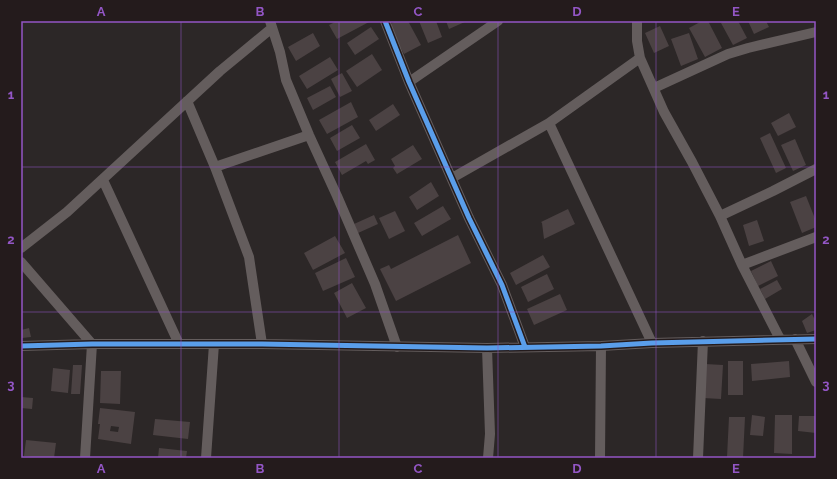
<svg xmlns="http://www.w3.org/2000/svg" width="837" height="479" viewBox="0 0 837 479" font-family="Raleway,sans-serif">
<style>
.building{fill:#4b4243;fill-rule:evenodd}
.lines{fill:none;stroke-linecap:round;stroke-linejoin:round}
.minor{stroke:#645d5d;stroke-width:10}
.cycleway-casing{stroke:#241b1c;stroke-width:8}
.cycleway{stroke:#5a9eea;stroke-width:5}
.grid{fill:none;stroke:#9356c5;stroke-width:1;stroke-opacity:0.55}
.neatline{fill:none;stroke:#9356c5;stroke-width:1.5}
.grid-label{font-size:13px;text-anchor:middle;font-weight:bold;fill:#9356c5}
</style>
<rect width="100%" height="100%" fill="#2c2727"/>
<path class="building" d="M337 21H368L369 22 337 39 329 25Z
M396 21H408L421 45 404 54 389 25Z
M419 21H436L442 37 428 43Z
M446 21H467L449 29Z
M702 21H708L722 48 705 57 689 28Z
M725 21H738L747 38 733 45 721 23Z
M748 21H766L769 27 754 34Z
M660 26 669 46 654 53 645 33Z
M371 27 379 39 355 55 347 43Z
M313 33 320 46 296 61 288 47Z
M689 33 698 59 681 66 671 39Z
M372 54 382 70 357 87 346 71Z
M330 57 338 70 307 89 299 76Z
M342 73 352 91 340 97 331 79Z
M330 86 336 97 313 110 307 98Z
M351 102 358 117 327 134 319 120Z
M393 104 400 115 376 131 369 120Z
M789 113 796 127 778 136 771 123Z
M352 125 360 138 337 151 330 138Z
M770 133 786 168 776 173 760 138Z
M795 139 806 165 793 171 781 145Z
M366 144 375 160 368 164 366 161 342 175 335 162Z
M413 145 422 159 397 174 393 168 395 166 391 159Z
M431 182 439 196 417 210 409 197Z
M806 196 816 221V227L802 233 790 202Z
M443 206 451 219 422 236 414 223Z
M568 209 575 224 544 239 542 223 541 222Z
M395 211 405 231 389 239 379 218Z
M374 215 378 224 358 233 354 224Z
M757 220 764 241 749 246 743 225Z
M458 235 471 263 396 301 380 269 389 265 391 269Z
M335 236 345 253 313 270 304 253Z
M543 255 550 267 516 285 510 273Z
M346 258 355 277 323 291 315 273Z
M771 261 778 276 758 286 751 271Z
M547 274 554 289 528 302 521 287Z
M777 280 782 289 765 299 760 289Z
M352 283 366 308 347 318 334 293Z
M560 294 567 310 534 325 527 309Z
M812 314 816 322V330L807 333 802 321Z
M29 328 31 337 22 338 21 330Z
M728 361H743V395H728Z
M789 361 790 377 752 381 751 364Z
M705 364 723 365 721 399 703 398Z
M73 365H82L80 394H71Z
M53 368 70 370 68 393 51 391Z
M101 371H121L120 404 100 403Z
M21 397 33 398 32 409 21 408Z
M100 408 135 412 131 444 98 439 100 424H98ZM111 426 119 427 118 432 110 431Z
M752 415 765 417 763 436 750 435Z
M775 415H792V454L774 453Z
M799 416H816V433L798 431Z
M729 417H745L743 458 727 457Z
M155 419 190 422 188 439 153 435Z
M26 440 56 443 54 458H39L24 456Z
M159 448 187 451 186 458H158Z"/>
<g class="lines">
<path class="minor" d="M270 21 280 52 286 80 309 135 337 196 375 284 397 347
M385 21 409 82 469 218 502 285 525 347
M637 21V41L640 58 664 112 692 162 720 216 742 265 780 339
M409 82 498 21
M654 88 728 54 748 48 816 32
M187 101 215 167 249 257 262 344
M549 123 652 343
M215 167 309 135
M452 178 549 123 640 58
M103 180 179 344
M720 216 773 191 816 169
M21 248 67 212 220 71 272 28
M21 262 92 344 85 458
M742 265 816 237
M795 339 816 382
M21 346 92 344H262L487 348 601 346 652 343 816 339
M487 348 490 434 488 458
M206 458 214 344
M600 458 601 346
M698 458 703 341"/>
<g class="cycleway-casing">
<path id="cycleway" d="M385 21 409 82 469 218 502 285 525 347
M21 346 92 344H262L487 348 601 346 652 343 816 339"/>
</g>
<use href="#cycleway" class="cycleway"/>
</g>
<path class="grid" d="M181 21V458M339 21V458M498 21V458M656 21V458M21 167H816M21 312H816"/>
<rect width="837" height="479" fill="none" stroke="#241b1c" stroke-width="44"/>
<rect x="22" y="22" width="793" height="435" class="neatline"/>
<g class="grid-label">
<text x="101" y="16">A</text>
<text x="260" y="16">B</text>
<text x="418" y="16">C</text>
<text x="577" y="16">D</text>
<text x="736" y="16">E</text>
<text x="11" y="99">1</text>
<text x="826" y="99">1</text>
<text x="11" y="244">2</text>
<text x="826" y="244">2</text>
<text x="11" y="389">3</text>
<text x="826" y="389">3</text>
<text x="101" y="473">A</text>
<text x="260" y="473">B</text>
<text x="418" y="473">C</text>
<text x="577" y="473">D</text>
<text x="736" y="473">E</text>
</g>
</svg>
